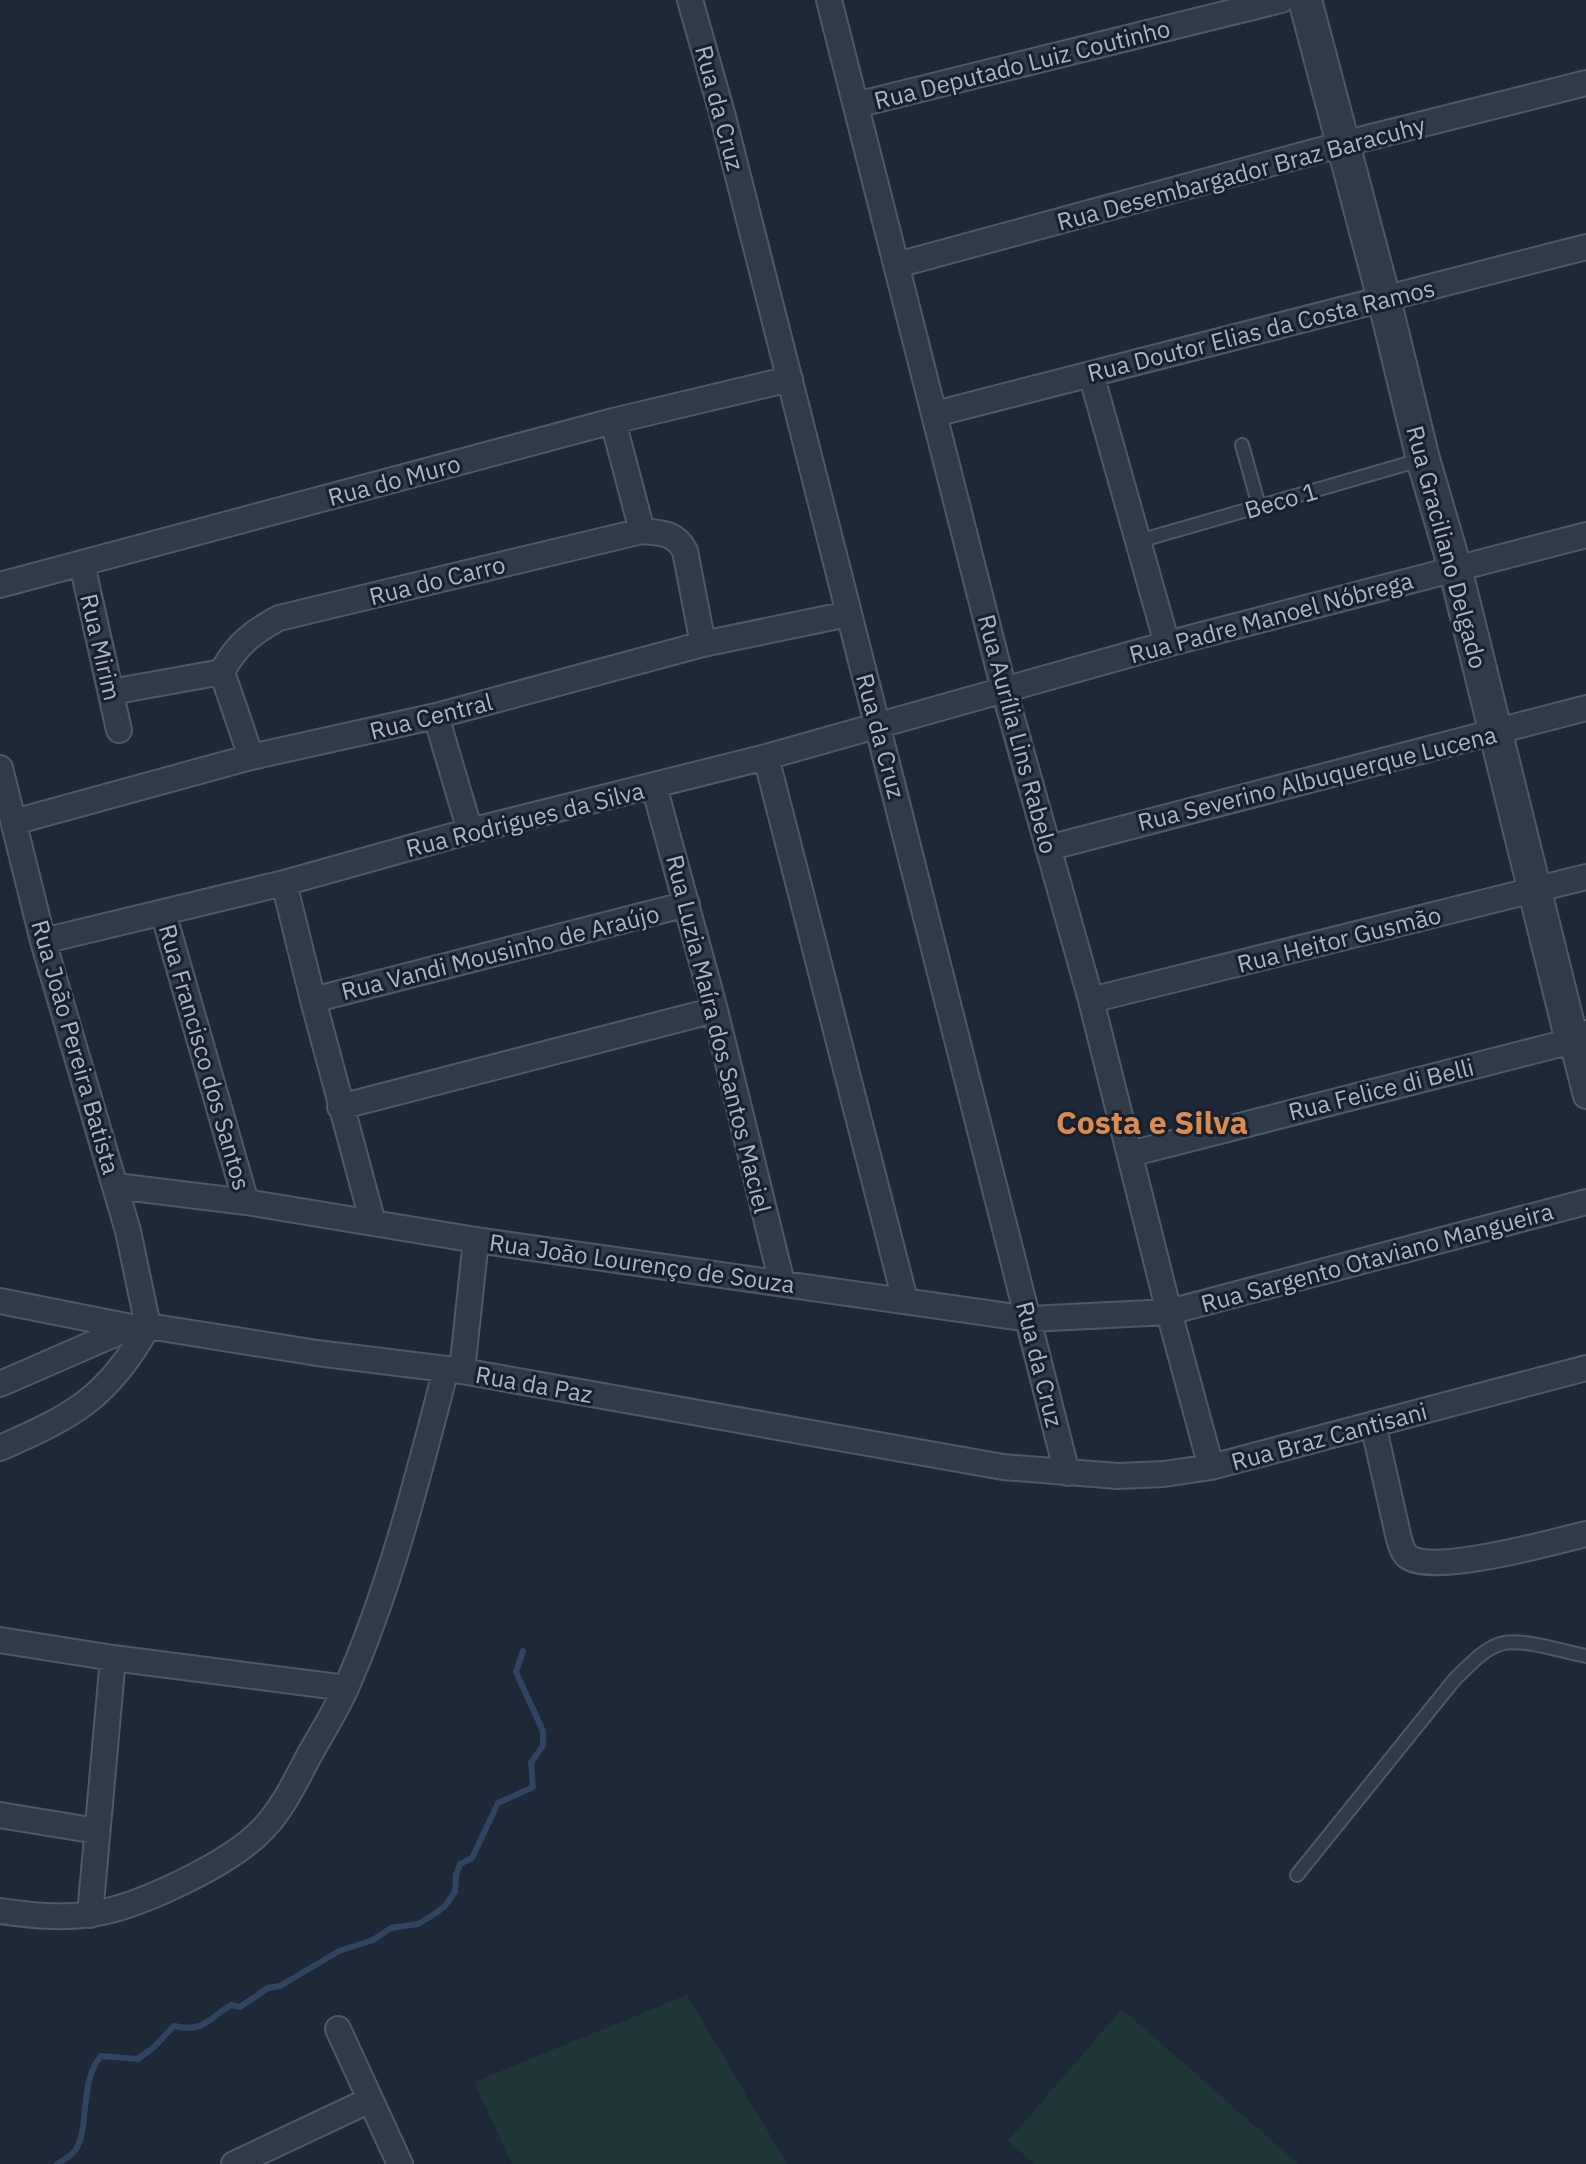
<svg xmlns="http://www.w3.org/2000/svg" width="1586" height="2164" viewBox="0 0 1586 2164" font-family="'IBM Plex Sans',sans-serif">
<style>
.green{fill:#1f3639}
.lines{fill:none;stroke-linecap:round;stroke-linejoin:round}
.stream{stroke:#2f4461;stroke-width:6}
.service-casing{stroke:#4e5866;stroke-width:16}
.minor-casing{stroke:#4e5866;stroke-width:28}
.tertiary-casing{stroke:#4e5866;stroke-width:36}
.service{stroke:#313b48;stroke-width:12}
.minor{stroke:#313b48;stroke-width:24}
.tertiary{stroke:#313b48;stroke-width:32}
.labels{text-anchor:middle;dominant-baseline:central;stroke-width:6;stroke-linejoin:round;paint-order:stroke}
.street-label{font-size:24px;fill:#aab5c5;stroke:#17202c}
.district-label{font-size:32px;font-weight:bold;fill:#dc8b4f;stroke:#17202c}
</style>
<rect width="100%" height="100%" fill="#1d2938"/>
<path class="green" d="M687 1995 787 2164H512L474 2082Z
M1122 2009 1298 2164H1034L1008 2141Z"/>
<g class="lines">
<path class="stream" d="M57 2164C62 2161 69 2157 73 2153 91 2134 78 2082 101 2056L138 2059 154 2047 174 2026C203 2033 208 2019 231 2005L240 2007 268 1988 280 1986 339 1951 373 1940 391 1928 418 1924 433 1915 445 1906 455 1892 456 1875 460 1864 472 1858 498 1803 533 1787 531 1762 543 1746V1731L516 1672 523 1651"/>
<g class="service-casing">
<path id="service" d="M1242 445 1259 506
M1139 541 1420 460
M1297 1875 1455 1679C1468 1667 1482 1650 1500 1644 1520 1637 1564 1652 1586 1656"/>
</g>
<g class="minor-casing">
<path id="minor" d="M690 0 722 113 1067 1473
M829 0 1004 690 1091 1000 1169 1312 1211 1467
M856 105 1281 0
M897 265 1343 144 1586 83
M1091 374 1167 644
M935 414 1586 247
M613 421 642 531
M82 564 119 730
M0 585 613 421 790 379
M222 672 251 757
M111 692 222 672C236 645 253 632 279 618L642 531C661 533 675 532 685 551L703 644
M436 716 470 831
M766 757 905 1300
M0 768 43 941 128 1231 148 1326
M654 786 715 1010 782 1283
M14 822 251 757 436 716 703 644 848 614
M1048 848 1586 708
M284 883 313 1000 373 1223
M163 912 246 1202
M43 941 284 883 470 831 766 757 1167 644 1586 535
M313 1000 687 904
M1091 1000 1586 877
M340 1107 715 1010
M1130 1154 1572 1041 1586 1096
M116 1186 246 1202 476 1240 1029 1319 1169 1312 1586 1202
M0 1301 131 1327 148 1326 317 1353 462 1371 1003 1467 1118 1476 1164 1474 1211 1467 1586 1368
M462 1371 476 1240
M0 1384 131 1327
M1373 1424 1399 1539C1401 1545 1402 1551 1407 1556 1432 1576 1553 1542 1586 1534
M0 1448C73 1416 108 1398 148 1326
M0 1640 113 1658 346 1688
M0 1815 97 1831
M0 1911C29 1915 61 1919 91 1914 138 1908 231 1863 263 1829 284 1807 297 1778 311 1752 323 1731 336 1710 346 1688 391 1586 418 1476 446 1369
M90 1915 113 1658
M338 2029 400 2164
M234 2164 370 2100"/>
</g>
<g class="tertiary-casing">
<path id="tertiary" d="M1305 0 1384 299 1423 459 1455 568 1572 1041 1586 1037"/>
</g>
<use href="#service" class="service"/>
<use href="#minor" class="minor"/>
<use href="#tertiary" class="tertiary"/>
</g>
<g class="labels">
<g class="street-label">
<text transform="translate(1022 64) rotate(-14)">Rua Deputado Luiz Coutinho</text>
<text transform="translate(720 108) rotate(75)">Rua da Cruz</text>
<text transform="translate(1241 173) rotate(-15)">Rua Desembargador Braz Baracuhy</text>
<text transform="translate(1261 330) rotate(-14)">Rua Doutor Elias da Costa Ramos</text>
<text transform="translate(394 480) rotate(-15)">Rua do Muro</text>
<text transform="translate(1281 500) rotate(-16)">Beco 1</text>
<text transform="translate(1447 547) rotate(75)">Rua Graciliano Delgado</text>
<text transform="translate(437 580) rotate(-14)">Rua do Carro</text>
<text transform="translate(1271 617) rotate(-15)">Rua Padre Manoel Nóbrega</text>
<text transform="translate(101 647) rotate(77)">Rua Mirim</text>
<text transform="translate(431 716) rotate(-14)">Rua Central</text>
<text transform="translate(1018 734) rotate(75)">Rua Aurília Lins Rabelo</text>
<text transform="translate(881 736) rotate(75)">Rua da Cruz</text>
<text transform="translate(1317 778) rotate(-14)">Rua Severino Albuquerque Lucena</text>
<text transform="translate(525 819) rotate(-14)">Rua Rodrigues da Silva</text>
<text transform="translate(1339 939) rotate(-14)">Rua Heitor Gusmão</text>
<text transform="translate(500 952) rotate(-14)">Rua Vandi Mousinho de Araújo</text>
<text transform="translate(719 1034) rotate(76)">Rua Luzia Maíra dos Santos Maciel</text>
<text transform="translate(76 1047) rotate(74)">Rua João Pereira Batista</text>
<text transform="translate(205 1057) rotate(74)">Rua Francisco dos Santos</text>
<text transform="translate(1381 1089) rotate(-14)">Rua Felice di Belli</text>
<text transform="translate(1377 1257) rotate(-15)">Rua Sargento Otaviano Mangueira</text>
<text transform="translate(642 1263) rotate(8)">Rua João Lourenço de Souza</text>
<text transform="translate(1040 1364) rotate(76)">Rua da Cruz</text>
<text transform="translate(534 1384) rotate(10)">Rua da Paz</text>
<text transform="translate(1329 1436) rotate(-15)">Rua Braz Cantisani</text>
</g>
<g class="district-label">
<text x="1152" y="1122">Costa e Silva</text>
</g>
</g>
</svg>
